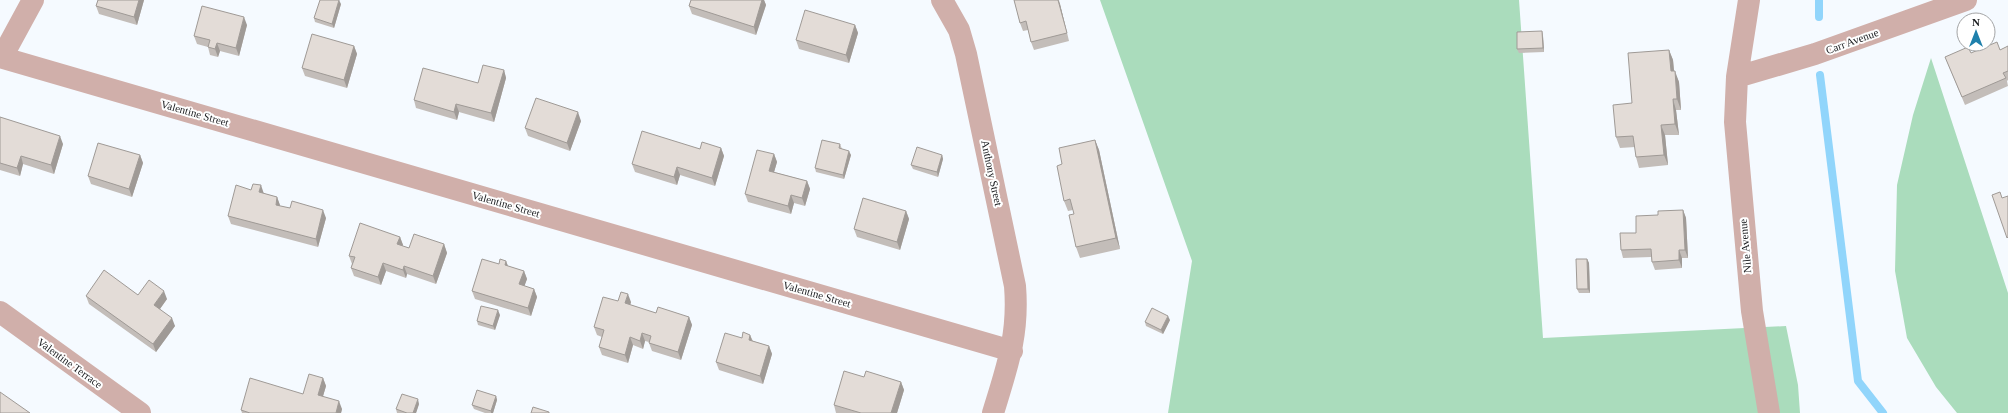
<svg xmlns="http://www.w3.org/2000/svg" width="2008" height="413" viewBox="0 0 2008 413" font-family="Georgia,serif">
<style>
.green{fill:#aadcbc}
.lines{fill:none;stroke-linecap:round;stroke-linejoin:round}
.stream{stroke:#91d5fb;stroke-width:8}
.minor{stroke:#d0afaa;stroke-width:22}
.wall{fill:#c3bdb9}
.shaded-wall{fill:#9f9a96}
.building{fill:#e3dcd7;stroke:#9f9a96}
.labels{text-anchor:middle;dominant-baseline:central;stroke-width:4;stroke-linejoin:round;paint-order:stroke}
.street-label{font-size:11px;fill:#191b1e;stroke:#fff}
</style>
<rect width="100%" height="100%" fill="#f5faff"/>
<path class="green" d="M1100 0H1519L1543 338 1786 326 1798 385 1800 413H1168L1192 261Z
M1931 58 2008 293V413H1957L1936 387 1907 338 1895 271 1897 185 1913 115Z"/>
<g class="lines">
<path class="stream" d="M1819 17V0
M1820 75 1858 381 1883 413"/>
<path class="minor" d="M942 0 959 30 966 54 1015 286C1019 335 1007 367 993 413
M1749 0 1737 77 1735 122 1752 311 1769 413
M0 57 1012 351
M2 57 33 0
M1737 77 1815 54 1966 0
M0 312 140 413"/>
</g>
<path class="wall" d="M98 0H144L137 25 99 14 96 6Z
M691 0H764L766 5 756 35 692 14 689 6Z
M1014 0H1059L1069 41 1034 50 1031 42 1028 30 1023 31 1020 23Z
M341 4 334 28 315 22 314 18Z
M247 25 239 56 220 51 218 57 210 55 208 47 197 44 194 36Z
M855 25 858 33 849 63 799 49 796 40Z
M1542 31 1543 36 1544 52 1519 53 1517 49Z
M354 46 357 54 347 88 305 76 302 68Z
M2008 46V80L2007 81 2008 86 1965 105 1945 57 2000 50Z
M1669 50 1673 60 1674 71 1679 82 1681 110H1676L1679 135H1665L1668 165 1639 168 1636 157 1635 147 1620 148 1616 137 1632 103Z
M504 70 506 78 494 122 459 112 457 120 416 108 414 100 478 83Z
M0 117 63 144 54 174 23 164 20 176 0 170Z
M581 121 570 151 528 136 525 128Z
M1095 140 1099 150 1120 249 1080 258 1076 247 1074 214 1073 210 1068 211 1064 201 1062 164Z
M840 144 842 149 851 155 844 179 816 172 815 168Z
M721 148 724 156 715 186 680 175 677 185 635 172 632 164 700 149Z
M774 154 777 162 774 172 807 181 810 189 805 206 794 203 791 214 748 202 745 194Z
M140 155 143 163 132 197 91 184 88 176Z
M942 155 943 159 938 177 913 169 911 165Z
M251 190 277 197 280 206 326 218 318 247 231 224 228 216Z
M1683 210 1686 218 1688 258H1682V268L1655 270 1652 262 1651 257 1623 258 1621 250 1636 233 1658 215Z
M906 211 909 219 900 250 857 237 854 229Z
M400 237 403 245 402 246 409 248 444 244 447 253 436 284 407 274 406 278 386 271 381 285 354 276 351 268 352 264 349 256Z
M1587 259 1589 263 1590 293H1579L1577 289Z
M506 261 508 266 524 271 527 279 524 286 534 289 537 297 531 316 475 299 472 291 499 264Z
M138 295 167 299 160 309 175 326 156 352 89 304 86 296Z
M618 301 631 302 630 305 656 313 689 317 692 325 681 360 652 351 649 343V342L645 341 643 349 633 345 628 363 602 355 599 347 602 337 597 335 594 327Z
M500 315 495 330 478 325 477 321Z
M1170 320 1163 334 1146 326 1145 322Z
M750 335 753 341 769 346 772 354 763 384 719 370 716 362 742 338Z
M864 377 901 382 904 390 897 413H836L834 405Z
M323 378 326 386 323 396 342 409 341 413H242L241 410 303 394Z
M496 396 497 400 493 413H485L474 409 472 405Z
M419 404 416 413H397L396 409Z"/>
<path class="shaded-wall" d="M139 0H144L137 25 134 17Z
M339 0 341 4 334 28 332 24Z
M762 0H764L766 5 756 35 754 27Z
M1058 0 1060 4 1069 41 1067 33Z
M244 17 247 25 239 56 236 48Z
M855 25 858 33 849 63 846 55Z
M1542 31 1543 36 1544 52 1543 48Z
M217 43 220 51 218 57 215 49Z
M354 46 357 54 347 88 344 80Z
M1669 50 1673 60 1675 82 1671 71Z
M504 70 506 78 494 122 491 113Z
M1675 71 1679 82 1681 110 1677 99Z
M1673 99 1676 110 1679 135 1675 124Z
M456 104 459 112 457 120 454 112Z
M578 112 581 121 570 151 567 143Z
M1661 125 1665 135 1668 165 1664 155Z
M60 136 63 144 54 174 51 165Z
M1095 140 1099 150 1120 249 1116 238Z
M721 148 724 156 715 186 712 178Z
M849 151 851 155 844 179 843 175Z
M774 154 777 162 772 179 769 171Z
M140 155 143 163 132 197 129 189Z
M942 155 943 159 938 177 937 172Z
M21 156 23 164 20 176 17 168Z
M677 167 680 175 677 185 674 177Z
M807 181 810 189 805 206 802 198Z
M261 185 264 194 259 192Z
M791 195 794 203 791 214 788 206Z
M277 197 280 205 279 213 276 205Z
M323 210 326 218 318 247 316 239Z
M1683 210 1686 218 1688 258 1685 250Z
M906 211 909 219 900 250 897 242Z
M400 237 403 245 400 252 397 244Z
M444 244 447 253 436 284 433 276Z
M1679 250 1682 258V268L1679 260Z
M1587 259 1589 263 1590 293 1588 289Z
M506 261 509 269 505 265Z
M383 263 386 271 381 285 378 277Z
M404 266 407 274 406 278 403 270Z
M524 271 527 279 522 293 519 284Z
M534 289 537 297 531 316 528 308Z
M164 291 167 299 157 313 154 305Z
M628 294 631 302 628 312 625 303Z
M498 310 500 315 495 330 493 326Z
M1168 316 1170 320 1163 334 1161 330Z
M689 317 692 325 681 360 678 352Z
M172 318 175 326 156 352 153 344Z
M642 333 645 341 643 349 640 341Z
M750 335 753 343 749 340Z
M630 337 633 345 628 363 625 355Z
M769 346 772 354 763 384 760 376Z
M323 378 326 386 321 403 318 395Z
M901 382 904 390 897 413H891Z
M496 396 497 400 493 413H491V411Z
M418 399 419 404 416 413H413Z
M339 401 342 409 341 413H336Z"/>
<path class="building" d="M98 0H139L134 17 96 6Z
M320 0H339L332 24 314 18Z
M691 0H762L754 27 689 6Z
M1014 0H1058L1067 33 1031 42 1026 21 1020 23Z
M202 6 244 17 236 48 217 43 215 49 208 47 210 40 194 36Z
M805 10 855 25 846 55 796 40Z
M1542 31 1543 48 1517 49V32Z
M312 34 354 46 344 80 302 68Z
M1997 42 2000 50 2008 46V71L2003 73 2006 78 1962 97 1945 57 1968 47 1971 53Z
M1669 50 1671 71H1675L1677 99H1673L1675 124 1661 125 1664 155 1636 157 1633 136 1616 137 1613 105 1632 103 1628 53Z
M483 65 504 70 491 113 456 104 454 112 414 100 423 68 478 83Z
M536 98 578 112 567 143 525 128Z
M0 117 60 136 51 165 21 156 17 168 0 163Z
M642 131 700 149 702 142 721 148 712 178 677 167 674 177 632 164Z
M822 140 840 144 839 148 849 151 843 175 815 168Z
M1095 140 1116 238 1076 247 1069 215 1074 214 1070 199 1064 201 1057 166 1062 164 1059 148Z
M98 143 140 155 129 189 88 176Z
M917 147 942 155 937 172 911 165Z
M757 150 774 154 769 171 807 181 802 198 791 195 788 206 745 194Z
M253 184 261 185 259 192 277 197 276 205 290 208 292 201 323 210 316 239 228 216 236 185 251 190Z
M2000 192 2002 198 2008 196V237L2007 238 1992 195Z
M863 198 906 211 897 242 854 229Z
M1683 210 1685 250H1679V260L1652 262 1651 249 1621 250 1620 233H1636V216L1658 215V211Z
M360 223 400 237 397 244 409 248 414 234 444 244 433 276 404 266 403 270 383 263 378 277 351 268 355 257 349 256Z
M482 259 499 264 500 259 506 261 505 265 524 271 519 284 534 289 528 308 472 291Z
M1576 259H1587L1588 289H1577Z
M104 270 138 295 149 280 164 291 154 305 172 318 153 344 86 296Z
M621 292 628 294 625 303 656 313 658 307 689 317 678 352 649 343 651 336 642 333 640 341 630 337 625 355 599 347 604 330 594 327 603 297 618 301Z
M481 306 498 310 493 326 477 321Z
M1152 308 1168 316 1161 330 1145 322Z
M743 332 750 335 749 340 769 346 760 376 716 362 725 333 742 338Z
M844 371 864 377 866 371 901 382 891 413H861L834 405Z
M309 374 323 378 318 395 339 401 336 413H250L241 410 250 378 303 394Z
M477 390 496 396 491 411 472 405Z
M0 392 30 413H0Z
M402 394 418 399 413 413H407L396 409Z
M533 407 549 412V413H531Z"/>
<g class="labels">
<g class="street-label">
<text transform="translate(1852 41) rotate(-20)">Carr Avenue</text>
<text transform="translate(195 113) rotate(16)">Valentine Street</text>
<text transform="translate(992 173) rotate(78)">Anthony Street</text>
<text transform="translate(506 204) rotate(16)">Valentine Street</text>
<text transform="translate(1745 246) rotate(-95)">Nile Avenue</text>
<text transform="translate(817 294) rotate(16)">Valentine Street</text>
<text transform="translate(70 363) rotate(36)">Valentine Terrace</text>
</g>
</g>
<g transform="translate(1976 32)"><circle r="19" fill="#ffffff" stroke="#a3a4a5"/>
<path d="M0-3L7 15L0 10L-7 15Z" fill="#1f80ac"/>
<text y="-6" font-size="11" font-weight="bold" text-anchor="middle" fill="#191b1e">N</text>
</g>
</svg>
